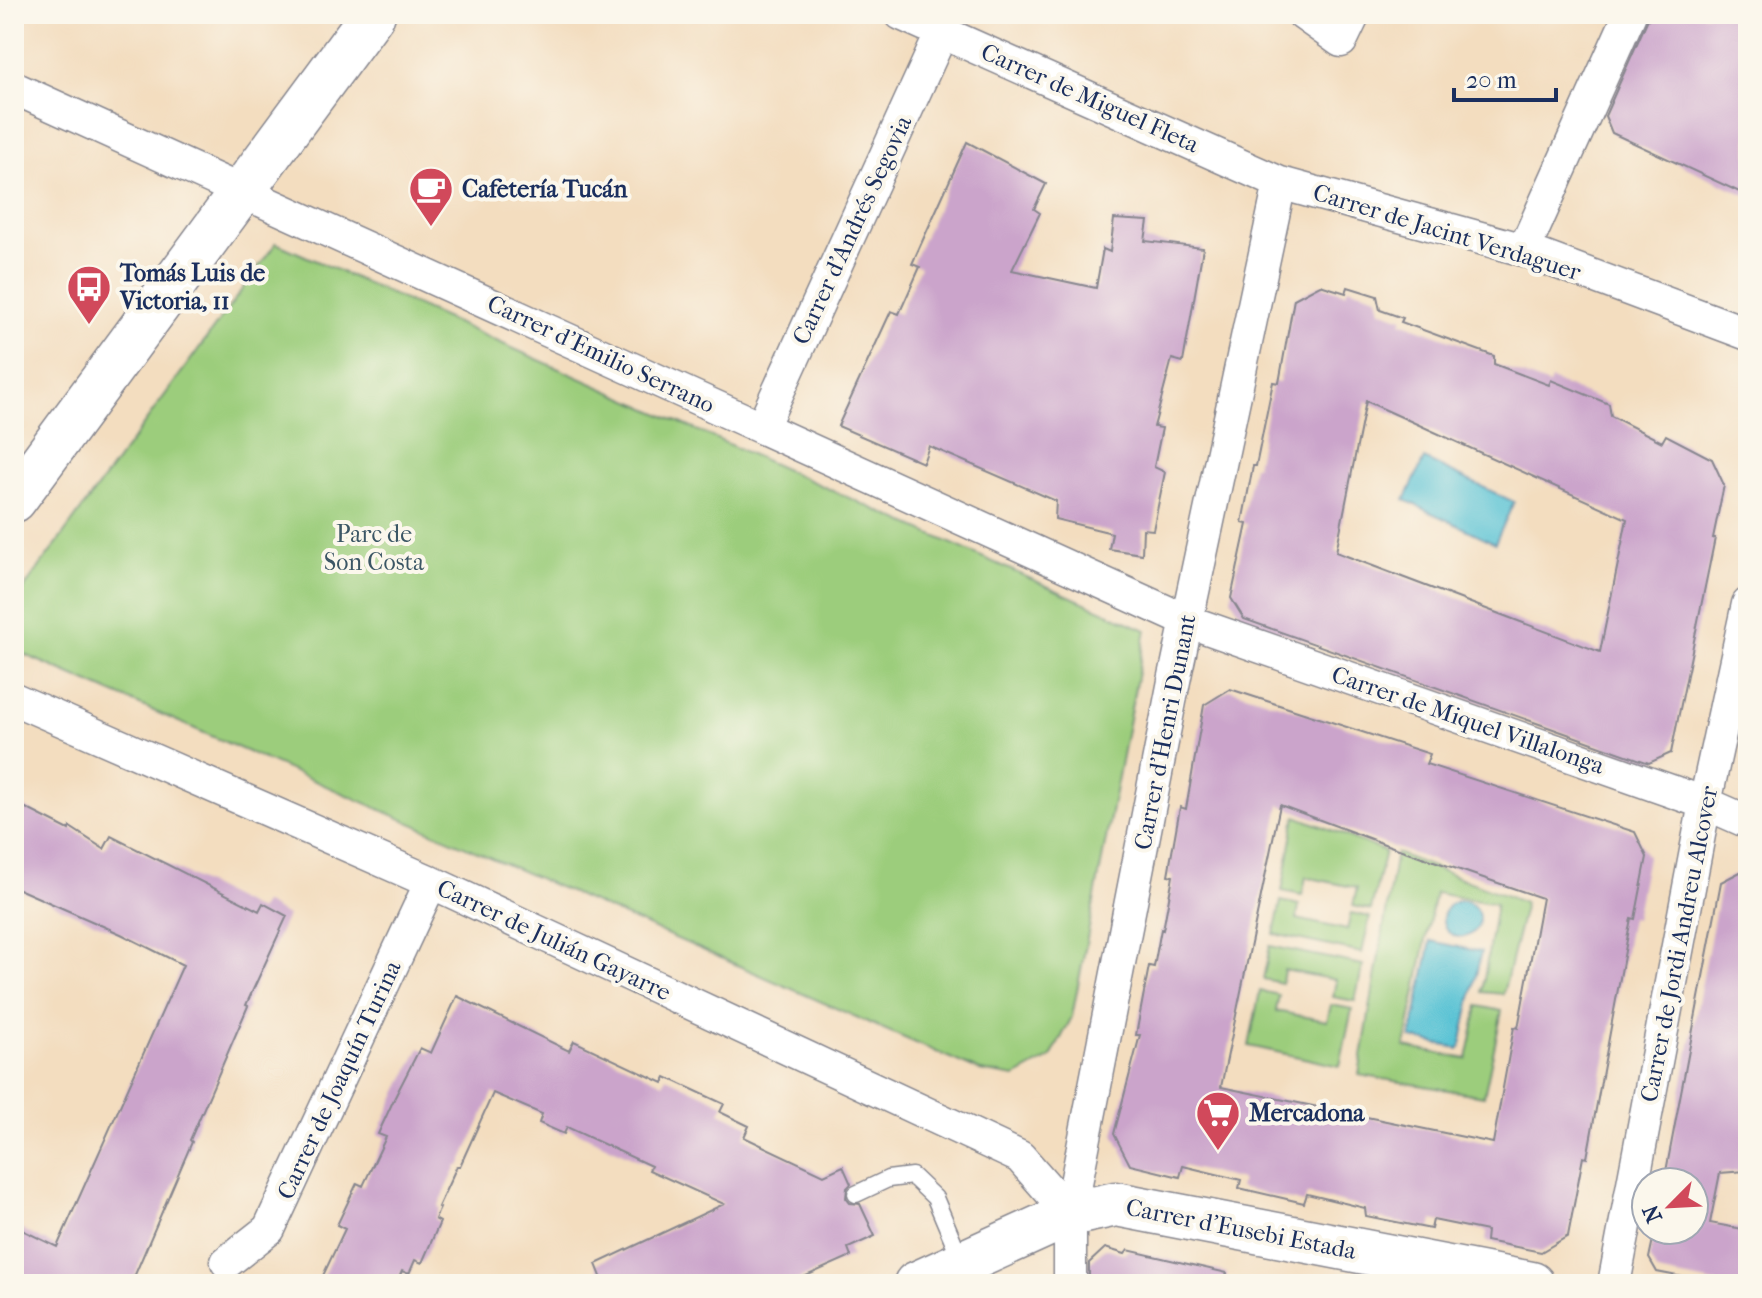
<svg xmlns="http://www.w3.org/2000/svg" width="1762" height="1298" viewBox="0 0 1762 1298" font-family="'IM FELL French Canon',serif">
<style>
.green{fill:#9ccd7b;stroke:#5c7e6c;stroke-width:2}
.water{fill:#58c2d4;stroke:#3a7899;stroke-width:2}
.building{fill:#cba4cb;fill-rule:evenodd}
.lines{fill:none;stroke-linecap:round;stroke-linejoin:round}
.lane-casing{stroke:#87868e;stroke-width:19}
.street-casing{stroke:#87868e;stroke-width:35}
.secondary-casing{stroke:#87868e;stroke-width:47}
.lane{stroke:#fff;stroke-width:16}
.street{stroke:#fff;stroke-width:32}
.secondary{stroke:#fff;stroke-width:44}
.labels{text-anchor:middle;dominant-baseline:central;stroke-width:8;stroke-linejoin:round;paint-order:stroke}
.street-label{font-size:24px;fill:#1b2f5e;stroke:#fbf7ec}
.poi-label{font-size:24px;font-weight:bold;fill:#1b2f5e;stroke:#fbf7ec;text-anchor:start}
.park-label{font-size:24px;fill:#3b5665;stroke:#fbf7ec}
</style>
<rect width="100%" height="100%" fill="#fbf7ec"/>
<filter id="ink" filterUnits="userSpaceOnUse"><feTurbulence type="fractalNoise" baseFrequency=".0125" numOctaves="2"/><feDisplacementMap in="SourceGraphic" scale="16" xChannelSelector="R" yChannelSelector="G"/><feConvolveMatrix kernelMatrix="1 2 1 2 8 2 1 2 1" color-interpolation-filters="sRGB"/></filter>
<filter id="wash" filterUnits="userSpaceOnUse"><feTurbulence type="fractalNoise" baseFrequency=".006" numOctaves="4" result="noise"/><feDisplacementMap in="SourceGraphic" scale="32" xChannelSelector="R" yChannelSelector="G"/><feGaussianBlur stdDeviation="1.8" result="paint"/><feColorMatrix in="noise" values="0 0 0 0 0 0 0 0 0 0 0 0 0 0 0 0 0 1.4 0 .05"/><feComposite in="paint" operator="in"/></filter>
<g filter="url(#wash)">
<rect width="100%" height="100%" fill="#f3ddbf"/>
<path class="green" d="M276 243 1146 630 1072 1017 1051 1057 1015 1077 980 1071 14 650V602Z
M1296 816 1385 851 1371 910 1353 906 1357 888 1306 877 1302 895 1282 891Z
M1396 853 1525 903 1503 994 1482 992 1496 904 1435 893 1405 1047 1467 1059 1478 1006 1502 1011 1484 1096 1359 1075Z
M1281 901 1299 905 1297 919 1347 930 1351 913 1370 917 1362 953 1274 934Z
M1270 946 1363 965 1355 1001 1333 997 1336 980 1284 970 1282 983 1263 979Z
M1260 991 1279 995 1276 1011 1327 1021 1331 1005 1352 1009 1340 1066 1249 1046Z"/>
<path class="water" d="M1424 459 1514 502 1495 543 1405 500Z
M1443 919a18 18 0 1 1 36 0a18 18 0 1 1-36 0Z
M1431 941 1481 952 1460 1049 1411 1038Z"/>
<g id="blocks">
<path class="building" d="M1650 14H1748V196L1612 133 1605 116Z
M967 142 1046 184 1034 209 1040 213 1012 270 1096 288 1103 249 1110 252 1114 219 1148 221 1145 241 1203 248 1183 362 1172 359 1154 427 1162 428 1154 467 1165 472 1153 530 1143 529 1142 554 1109 549 1112 533 1055 519 1056 501 929 446 923 463 838 426 891 311 899 314 920 267 912 264Z
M1320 285 1346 293 1348 287 1377 296 1380 310 1403 318 1401 322 1494 356V364L1549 385 1551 380 1609 404 1611 416 1662 442 1666 435 1712 459 1724 485 1713 538H1715L1671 753 1649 763 1244 619 1231 598 1247 524 1242 523 1253 466H1256L1273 382 1279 383 1294 299ZM1366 401 1627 519 1600 652 1336 552Z
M1230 689 1430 754 1426 764 1635 832 1647 857 1635 919 1631 918 1587 1158 1583 1157 1568 1236 1541 1252 1486 1241 1487 1231 1433 1220 1431 1229 1366 1216 1365 1208 1307 1194 1304 1203 1239 1188 1241 1180 1183 1166 1180 1177 1130 1165 1114 1134 1140 1035H1136L1149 966 1154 967 1161 929 1163 930 1173 876 1168 875 1180 807 1186 809 1204 705ZM1280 805 1387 845 1542 898 1518 1028 1514 1027 1493 1143 1221 1087Z
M14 802 69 830 70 827 104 849 111 836 259 911 263 903 287 916 246 1005 248 1006 190 1140 192 1142 131 1284H14V1226L57 1247 183 965 121 934 14 887Z
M1748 868V1153L1745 1171 1720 1173 1710 1223 1748 1230V1284H1718L1657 1272 1649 1258 1655 1230H1694V1182H1664L1721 882Z
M457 996 569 1051 574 1041 663 1083 666 1077 724 1104 720 1112 749 1126 744 1137 824 1175 843 1166 851 1184 847 1188 846 1198 850 1203 860 1204 875 1236 848 1248 851 1256 788 1284H604L596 1264 724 1204 649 1170 651 1166 567 1127 564 1134 539 1123 542 1114 493 1093 460 1166H457L438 1207 440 1208 435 1219 440 1222 422 1263 415 1260 409 1274 402 1271 396 1284H319L345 1229 337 1225 357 1183 363 1186 386 1137 378 1134 395 1097 420 1048 431 1053Z
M1105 1248 1125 1254 1128 1250 1227 1273 1226 1284H1089V1263Z"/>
</g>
</g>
<g filter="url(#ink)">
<use href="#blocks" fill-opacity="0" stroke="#87868e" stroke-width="2"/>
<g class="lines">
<g class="lane-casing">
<path id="lane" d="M856 1194 888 1179 912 1176 935 1198 962 1262"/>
</g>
<g class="street-casing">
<path id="street" d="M901 14 1280 183 1524 250 1748 334
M1303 14 1341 41 1354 14
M14 88 1187 621 1705 803 1748 822
M1524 250 1630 14
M762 427 942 32
M14 699 431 882 1020 1157 1070 1214
M227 1262 269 1229 431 882
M1070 1284V1214L1174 681 1280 183
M1614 1284 1705 803 1748 604"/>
</g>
<g class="secondary-casing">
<path id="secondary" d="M14 500 373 14
M916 1284 1070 1214 1116 1204 1532 1284"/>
</g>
<use href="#lane" class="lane"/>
<use href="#street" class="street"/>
<use href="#secondary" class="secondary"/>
</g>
</g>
<defs>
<g id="cafe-pin" transform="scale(2.3)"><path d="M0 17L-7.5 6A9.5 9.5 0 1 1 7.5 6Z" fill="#d1495b" stroke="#fbf7ec"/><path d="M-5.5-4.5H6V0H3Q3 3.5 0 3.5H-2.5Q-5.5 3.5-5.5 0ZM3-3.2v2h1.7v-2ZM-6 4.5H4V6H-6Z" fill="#fff"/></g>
<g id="bus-pin" transform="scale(2.3)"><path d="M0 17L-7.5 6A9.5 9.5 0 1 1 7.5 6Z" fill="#d1495b" stroke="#fbf7ec"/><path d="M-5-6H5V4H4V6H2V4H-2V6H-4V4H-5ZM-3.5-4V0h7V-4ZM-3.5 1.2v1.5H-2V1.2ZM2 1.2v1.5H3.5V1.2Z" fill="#fff"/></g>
<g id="supermarket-pin" transform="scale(2.3)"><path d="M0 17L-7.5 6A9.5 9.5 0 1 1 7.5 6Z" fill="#d1495b" stroke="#fbf7ec"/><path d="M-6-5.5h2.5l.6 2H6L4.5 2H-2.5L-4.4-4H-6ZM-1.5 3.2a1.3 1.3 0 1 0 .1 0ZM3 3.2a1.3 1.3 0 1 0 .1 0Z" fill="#fff"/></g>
</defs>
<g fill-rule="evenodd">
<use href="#cafe-pin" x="431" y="189"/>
<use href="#bus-pin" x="89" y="287"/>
<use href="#supermarket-pin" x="1218" y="1113"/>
</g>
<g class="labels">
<g class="street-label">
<text transform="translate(1090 98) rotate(24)">Carrer de Miguel Fleta</text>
<text transform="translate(852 230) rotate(-65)">Carrer d'Andrés Segovia</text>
<text transform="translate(1447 232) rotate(17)">Carrer de Jacint Verdaguer</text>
<text transform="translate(601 354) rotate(25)">Carrer d'Emilio Serrano</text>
<text transform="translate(1468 720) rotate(19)">Carrer de Miquel Villalonga</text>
<text transform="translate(1165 732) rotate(-79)">Carrer d'Henri Dunant</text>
<text transform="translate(554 940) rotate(25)">Carrer de Julián Gayarre</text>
<text transform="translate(1679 944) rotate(-79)">Carrer de Jordi Andreu Alcover</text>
<text transform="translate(339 1080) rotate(-65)">Carrer de Joaquín Turina</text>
<text transform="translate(1241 1229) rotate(11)">Carrer d'Eusebi Estada</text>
</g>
<g class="poi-label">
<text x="462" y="189">Cafetería Tucán</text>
<text x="120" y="273">Tomás Luis de<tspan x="120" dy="28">Victoria, 11</tspan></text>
<text x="1249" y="1113">Mercadona</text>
</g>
<g class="park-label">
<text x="374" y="534">Parc de<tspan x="374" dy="28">Son Costa</tspan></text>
</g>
</g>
<rect width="1762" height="1298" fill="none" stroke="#fbf7ec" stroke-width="48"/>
<g transform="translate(1670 1206) rotate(246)"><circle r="38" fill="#fbf7ec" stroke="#a1a7b3" stroke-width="2"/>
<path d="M0-6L14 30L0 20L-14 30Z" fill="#d1495b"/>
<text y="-12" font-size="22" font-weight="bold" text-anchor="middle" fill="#1b2f5e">N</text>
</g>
<path d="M1454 88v12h102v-12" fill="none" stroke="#1b2f5e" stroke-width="4"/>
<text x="1466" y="88" font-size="24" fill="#1b2f5e" stroke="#fbf7ec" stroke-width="6" paint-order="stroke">20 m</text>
</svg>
